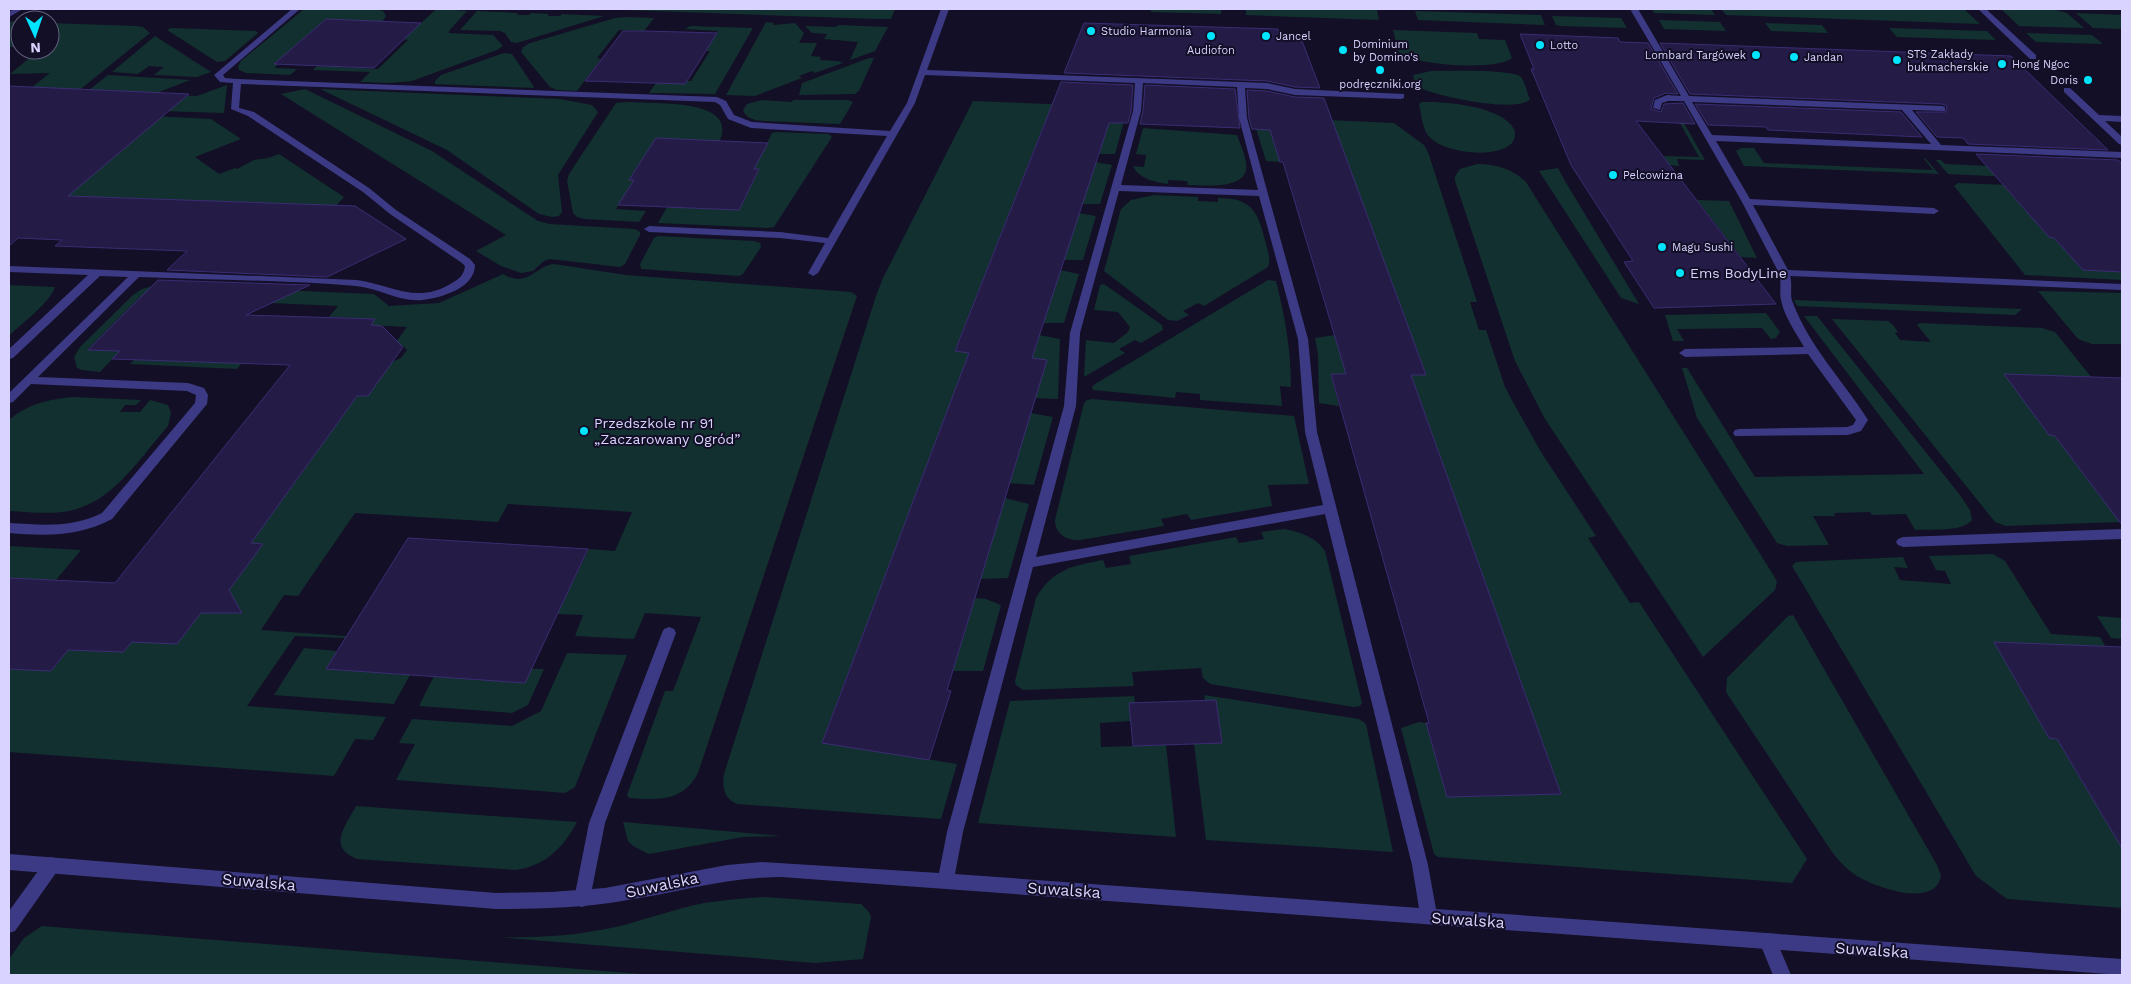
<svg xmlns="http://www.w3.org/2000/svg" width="2131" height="984" viewBox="0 0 2131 984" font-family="'Work Sans',sans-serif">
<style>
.green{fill:#12302f}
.building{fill:#241b47;stroke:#3b2d73}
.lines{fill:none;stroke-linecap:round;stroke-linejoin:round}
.lane{fill:#3d3a85;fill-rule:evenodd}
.street{fill:#3d3a85;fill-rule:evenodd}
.poi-dot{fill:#00e5ff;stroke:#130f26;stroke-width:2}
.labels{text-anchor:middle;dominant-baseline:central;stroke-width:4;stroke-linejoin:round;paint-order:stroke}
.far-poi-label{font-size:11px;fill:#d9d4ff;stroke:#130f26;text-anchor:start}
.poi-label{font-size:14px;fill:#d9d4ff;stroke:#130f26;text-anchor:start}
.near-street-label{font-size:16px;fill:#d9d4ff;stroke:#130f26}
</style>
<rect width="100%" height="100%" fill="#130f26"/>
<path class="green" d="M304 9H376L383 11 386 16 382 22 326 19 294 46 297 47 274 68 297 69 290 75 246 73 239 70 238 66 241 61Z
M438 9 467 11 449 31V33L493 35 503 46 497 50 412 81 391 83 360 82 370 72 313 70 317 66 378 69 408 40 404 39 434 11Z
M598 9H895L891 19H877Z
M1151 9H1221V14L1151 12Z
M1246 9 1377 10 1379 20 1246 15Z
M1652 9H1711L1715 15 1654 13Z
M1721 9H1964L1980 24 1726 15Z
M2001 9H2052L2067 13 2084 28 2019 26Z
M477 11 518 13 517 15H529L531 13 549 14 548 16H560L562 14 604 16 517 43 511 42 505 33 500 31 460 30Z
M1415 11 1541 15 1545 25 1418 20Z
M2076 13 2122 15V29L2093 28Z
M1552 16 1621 18 1627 28 1561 26 1556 25Z
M627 17 654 18 644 31 619 30 597 58 601 59 577 91 557 90 550 87 521 52 523 47 530 43 615 18Z
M1659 20 1720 22 1726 31 1664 29Z
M20 21V47H9V22Z
M766 22 774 23 773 25 795 23 804 33 799 43H817L811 56 821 57 820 60 838 61 843 63 815 73 812 71 799 76 802 78 755 96 726 95Z
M50 23 136 26 143 27 150 33 9 147V102H13L50 73 10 74 39 50H50Z
M1765 23 1822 25 1828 33 1771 31Z
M838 25 888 27 875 51 850 60 858 42 824 39 827 34 812 33 805 26 836 27Z
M690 26 753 28 715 94 649 93 658 80 691 81 710 51H706L718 31 685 29Z
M171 28 256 31 258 33 225 61 217 62 167 30Z
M1889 28 1987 31 1996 40 1897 37Z
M1393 30 1477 33 1479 39 1505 40 1512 58C1498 71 1410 66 1398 51Z
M2026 33 2092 35 2103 44 2036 42Z
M155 36 211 72 197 77 154 75 164 67 149 66 138 74 112 72Z
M504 53 512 54 534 87 533 88 435 84V81L441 75Z
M869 58H874L859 91 855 94 799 95 802 83Z
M1431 71C1444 71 1514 69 1521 77 1525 82 1527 93 1530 99 1520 114 1429 96 1415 85L1413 75Z
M108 75 190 80 154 94 197 96 227 85 224 113 126 110 147 92 101 90 78 107 84 108 9 167V153Z
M305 89 432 151 538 221 550 224 635 229 640 232V235L625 264 620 267 550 259 544 261 533 271 521 273 501 266 476 251 506 235 281 94Z
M320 89 560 99 592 105 598 112 558 175 562 212 559 216 552 217 539 214 447 150Z
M762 100 792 102 793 100H848L853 102 840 124H838L763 121C755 120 746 119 743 110L747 104Z
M973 101 1128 107 1115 154H1099L1107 129 1044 124 955 350 969 353 822 742 957 764 941 819 737 804C724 799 722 787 724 774L876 296 883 278Z
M1422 102C1445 101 1502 106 1514 129 1516 133 1515 139 1512 143 1497 160 1439 153 1427 134 1422 126 1421 113 1419 104Z
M616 103C629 101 642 103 655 103 679 104 741 105 717 146L653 143 629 180H634L616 209 646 211 639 222 585 219 577 217 573 213 567 181 569 174Z
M1672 109H1676L1705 160 1677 159 1679 166 1669 165 1664 156 1699 157Z
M1251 112 1305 119 1394 123 1424 145 1428 152 1477 302H1470L1479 330H1486L1505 387 1513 402 1541 452 1596 536 1588 538 1630 603 1639 602 1807 859 1792 883 1438 857 1434 854 1401 728 1419 722 1426 723 1447 797 1561 794 1411 375H1426L1337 135 1272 137 1280 162 1266 161Z
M96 113 211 119 241 139 195 157 219 174 235 168 237 169 254 160 268 158 279 154 344 197 299 247 183 200 68 196Z
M1143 128 1237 135C1240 144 1248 160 1246 170 1242 190 1202 185 1188 185L1187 181 1168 180V184C1155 182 1139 179 1133 166L1144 167 1146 155 1136 154Z
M776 132 829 134 832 137 774 227 768 228 658 223 667 207 739 210 759 170 754 169 772 133Z
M1741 148H1754L1764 163 1933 170 1924 159 1925 158 1939 174 1744 166 1736 151Z
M1936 160H1941L1945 164 2122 172V182L1948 174Z
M1095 162 1112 165 1100 204H1081Z
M1477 164C1496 164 1513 169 1526 182L1774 576 1777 582 1775 590 1703 657 1545 419 1515 361 1455 181V176L1460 169Z
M1558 168 1565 181 1639 304 1621 298 1539 171Z
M1958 183 2034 186 2012 195 2049 237 2054 238 2083 270 2122 272V280L2025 275 1954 186Z
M1154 195 1198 197V201L1218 202V198C1254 198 1258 213 1266 244 1268 252 1271 260 1268 267L1204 306 1198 303 1183 311 1189 315 1177 321 1168 320 1104 271 1121 209 1131 200Z
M1697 200 1729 201 1757 258 1741 257Z
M1078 213 1096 216 1083 260H1063Z
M658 236 754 241 760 243 761 247 743 274 739 276 641 269 640 264 654 238Z
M554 264 626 275 851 292 857 296 698 773C683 802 658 800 629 798L627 795 665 691H673L701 617 645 613 634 639 575 636 583 615 557 614 589 549 615 551 632 512 508 504 498 522 355 513 298 596 284 595 261 630 346 636 345 638 295 636 247 706 386 717 373 740 355 739 334 776 9 752V669L51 671 68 650 123 652 132 642 201 613 233 597 229 590 262 544 251 543 357 396 392 362 401 358 407 350 403 346H393L407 327 371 325 375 319 329 317 338 306 140 297 88 349 120 351 100 372 82 370 77 368 74 357 80 347 133 295 142 289 156 285 374 294 389 306 439 303 503 274C528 289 536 265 554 264Z
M1060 270 1079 274 1064 323H1043Z
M1268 280 1276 281C1285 317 1291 350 1291 387L1280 386 1282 406 1200 400V394L1176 392 1175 398 1093 390 1092 387 1095 384Z
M1104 284 1162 325 1163 330 1141 343 1135 340 1119 349 1125 353 1084 377 1086 340 1114 343 1128 332 1130 327 1118 312 1094 310 1100 285Z
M9 285 55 287C49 304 22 323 9 336Z
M2038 291 2122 293V344H2092L2078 339Z
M1794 300 2022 309 2015 315 1797 306Z
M1766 313 1780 332 1776 338 1771 339 1762 328 1677 329 1684 341H1673L1665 315Z
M1804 316H1817L1960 495 1970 510 1972 520C1964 532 1929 529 1915 530L1906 514 1872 515 1870 512 1834 513 1835 516H1813L1829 545 1787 546 1777 543 1697 418 1682 368H1687L1755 477 1924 474Z
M1832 319 1888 321 1893 325 1898 332 1895 333 1900 340 1931 342 1917 325 1920 323 2042 328 2055 332 2092 378 2005 374 2049 435 2055 436 2091 484 2122 486V522L2006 526 1995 522Z
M1039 335 1060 339 1058 399 1035 398 1046 360 1031 358Z
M1335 335 1346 374 1331 375 1339 406 1319 403 1318 355 1315 338Z
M135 359 242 363 237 369 130 364Z
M73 397 141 400 136 405H125L120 412H140L150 400 168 405 171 413 168 426C138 460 111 506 63 512 45 514 27 512 9 511V420C27 404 50 399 73 397Z
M1092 399 1294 416 1309 484 1268 485 1272 506 1191 520 1187 514 1161 519 1164 526 1080 540C1067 541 1055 534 1055 520L1084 403 1087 400Z
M1030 413 1053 417 1034 485 1009 483Z
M1005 498 1029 504 1008 578 980 579Z
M1284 529C1300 532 1316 537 1325 551L1362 703 1360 706 1354 707 1210 684 1203 678 1201 668 1132 672 1134 686 1023 690 1016 685 1015 681 1036 598C1053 569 1072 566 1103 560L1106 568 1131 564 1129 556 1236 537 1239 543 1264 539 1261 532Z
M9 546 81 550 56 580 9 578Z
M1993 554 2005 561 2051 634 2100 637 2107 649 1994 642 2049 738 2057 739 2103 816 2122 817V908L2007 899 1976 876 1792 566 1796 562 1903 557 1908 568 1894 567 1900 580 1951 584 1945 571 1936 570 1929 556Z
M975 598 986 599 1001 605 983 671H953Z
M1793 615 1937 865 1941 876C1935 909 1875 887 1857 876 1846 869 1839 861 1832 852L1726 692 1727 678 1788 616Z
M2097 616 2122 618V639L2111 638Z
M304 648 337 651 326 669 410 675 394 704 274 695Z
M567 653 627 655 575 787 565 793 396 780 415 744 399 743 412 719 512 726 541 711Z
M531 669H544L528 705 512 713 419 706 434 676Z
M1204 695 1359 719 1366 724 1393 852 1206 840 1194 744 1222 743 1216 700H1205Z
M1134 696 1135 703H1129L1131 721 1100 723 1101 747 1166 745 1176 837 978 823 1010 701Z
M356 806 577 822C564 847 545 866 516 870L357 859C327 847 345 827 356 806Z
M623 822 782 836 743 837 649 854 633 846 628 841Z
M765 897 861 904 869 912 871 917 863 959 815 963 497 937C536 938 573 936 611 928 643 921 673 909 704 903 725 900 745 898 765 897Z
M42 926 653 975H9V959L24 938Z"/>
<path class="building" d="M326 19 421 23 374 68 274 64Z
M1084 23 1278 29 1279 40 1302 41 1320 88 1295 87 1267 81 1064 73Z
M623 31H644L717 33 685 84 585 81Z
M1520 34 1618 38 1620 42 1648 43 1678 94 1666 93 1654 98 1651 109 1661 112 1664 104 1683 103 1695 124 1636 121 1776 304 1654 308 1624 262 1633 261 1571 165 1531 69H1534Z
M1660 43 2011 56 2108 150 1968 144 1963 138 1937 137 1916 112H1946L1947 106 1942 104 1690 94Z
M1061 82 1133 85 1131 111 1128 123H1109L1032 358 1047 360 947 690 951 691 929 760 822 743 969 353 955 351Z
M1145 85 1235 89 1240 128 1140 124 1143 111Z
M9 86 189 94 68 196 355 206 406 239 327 277 167 270 187 251 55 246 62 240 18 238 9 246Z
M1247 90 1267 91 1295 97 1324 98 1426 375H1411L1561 794 1447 797 1426 723H1429L1331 374H1346L1283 162H1280L1270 130 1252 129 1249 118Z
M1695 104 1901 112 1922 137 1768 130 1766 127 1708 125Z
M656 138 768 143 754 169H759L739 210 618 205 634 180H629Z
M1976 154 2118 160 2122 164V272L2083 270 2054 238 2049 237Z
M158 280 310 285 246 315 375 319 371 325 382 326 403 347 368 396H357L251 543 263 544 229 590 242 613H201L177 644 132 642 123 652 68 650 51 671 9 669V578L115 583 290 365 112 359 120 351 88 350Z
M2004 374 2122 378V525L2055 436 2049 435Z
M408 538 588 549 525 683 326 669Z
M1994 642 2122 647V848L2057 739 2049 738Z
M1216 700 1222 743 1133 746 1129 703Z"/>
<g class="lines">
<path class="lane" d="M1978 9H1986L2036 55V59H2030Z
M669 627 674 629 676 633 605 823 590 899 588 905 582 907 576 905 574 899 589 823 662 633 664 629Z
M52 857 58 860 60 865 58 870 15 931 9 933V911L46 860Z
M1768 933 1774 935 1791 975H1773L1759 941 1762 935Z"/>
<path class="street" d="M14 9H23L9 17V12Z
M292 9H300L223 75 225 78 237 79 717 97 726 101 734 115 752 122 890 131 907 103 941 9H949L927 70 1267 83 1295 89 1404 94V98L1401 99 1295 95 1267 89 1245 88 1247 118 1308 339 1317 432 1428 865 1436 909 2122 959V975L781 877C727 877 676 893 622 901 580 908 538 909 496 909L9 870V854L496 893 551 892 605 888 727 865 762 862 939 873 947 832 1064 406 1070 333 1133 111 1135 83 925 75 915 103 818 273 813 276 808 273 825 243 780 238 649 232 644 229 649 226 780 232 828 238 887 136 751 128 728 119 720 105 715 102 241 84 239 108 254 112 369 188 396 210 470 259 475 265C475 288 441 298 422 300 398 302 379 288 356 286 284 280 211 280 139 277L38 377 188 383 204 388 208 395 207 404 112 519C78 537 45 536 9 533V523C42 525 72 528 102 513L195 403 196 395 187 391 31 384 13 402 9 403V393L128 277 100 276 13 358 9 359V349L88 275 9 272V266L357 280C392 285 417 305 452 283 459 279 464 275 465 266L462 263 390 214 363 192 248 116 231 109 233 83 220 82 214 75ZM1143 83 1237 87 1239 118 1258 190 1121 185 1141 111ZM1119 191 1259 196 1298 339 1305 432 1323 505 1036 557 1076 406 1080 333ZM1325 514 1412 865 1419 908 955 874 963 832 1033 567Z
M1630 9H1638L1689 96 1942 106 1945 107V111L1912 110 1941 145 2122 152V158L1716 141 1750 199 1934 208 1939 211 1934 214 1753 205 1788 270 2122 284V290L1790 276C1793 285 1789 295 1793 303 1810 348 1843 380 1868 420L1861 431 1848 435 1735 436 1733 433 1735 430 1739 429 1847 427 1853 425 1856 420 1808 354 1685 357 1679 353 1685 349 1804 347C1796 333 1784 316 1781 300 1779 291 1782 283 1779 273L1742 202 1684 101H1668L1662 103 1660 110 1653 108 1655 100 1667 95 1681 96ZM1692 102 1902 110 1931 144 1712 135Z
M2064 88H2070L2099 115 2122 116V122L2105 121 2122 137V145L2119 144 2064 92Z
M2122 529V539L1903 547 1898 545 1896 542 1898 539 1903 537Z"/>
</g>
<g class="poi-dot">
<circle cx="1091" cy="31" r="5"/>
<circle cx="1211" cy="36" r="5"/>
<circle cx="1266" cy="36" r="5"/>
<circle cx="1540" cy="45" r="5"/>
<circle cx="1343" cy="50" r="5"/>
<circle cx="1756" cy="55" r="5"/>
<circle cx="1794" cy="57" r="5"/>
<circle cx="1897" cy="60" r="5"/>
<circle cx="2002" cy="64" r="5"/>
<circle cx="1380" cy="70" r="5"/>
<circle cx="2088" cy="80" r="5"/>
<circle cx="1613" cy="175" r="5"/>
<circle cx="1662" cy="247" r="5"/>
<circle cx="1680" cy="273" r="5"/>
<circle cx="584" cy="431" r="5"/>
</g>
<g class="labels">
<g class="far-poi-label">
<text x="1101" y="31">Studio Harmonia</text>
<text x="1276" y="36">Jancel</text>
<text x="1353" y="44">Dominium<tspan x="1353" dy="13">by Domino's</tspan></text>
<text x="1550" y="45">Lotto</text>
<text x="1211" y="50" text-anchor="middle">Audiofon</text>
<text x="1907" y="54">STS Zakłady<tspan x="1907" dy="13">bukmacherskie</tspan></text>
<text x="1746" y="55" text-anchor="end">Lombard Targówek</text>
<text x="1804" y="57">Jandan</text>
<text x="2012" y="64">Hong Ngoc</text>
<text x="2078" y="80" text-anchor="end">Doris</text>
<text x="1380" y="84" text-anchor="middle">podręczniki.org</text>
<text x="1623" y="175">Pelcowizna</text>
<text x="1672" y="247">Magu Sushi</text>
</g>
<g class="poi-label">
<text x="1690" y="273">Ems BodyLine</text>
<text x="594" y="423">Przedszkole nr 91<tspan x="594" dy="16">„Zaczarowany Ogród”</tspan></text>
</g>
<g class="near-street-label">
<text transform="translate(259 882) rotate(5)">Suwalska</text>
<text transform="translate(662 885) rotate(-12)">Suwalska</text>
<text transform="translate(1064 890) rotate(4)">Suwalska</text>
<text transform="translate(1468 920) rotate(4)">Suwalska</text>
<text transform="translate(1872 950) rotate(4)">Suwalska</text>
</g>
</g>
<rect width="2131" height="984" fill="none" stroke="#d9d4ff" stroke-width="20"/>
<g transform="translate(35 35) rotate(177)"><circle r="24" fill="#130f26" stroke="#625e7d"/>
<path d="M0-4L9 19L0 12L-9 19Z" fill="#00e5ff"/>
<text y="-8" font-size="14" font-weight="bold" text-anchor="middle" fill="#d9d4ff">N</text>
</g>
</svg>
